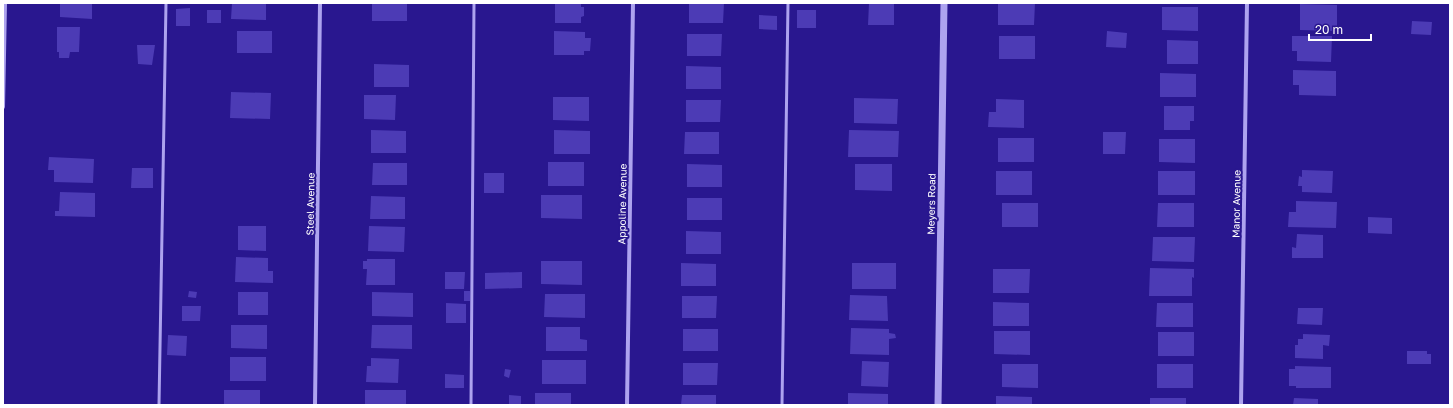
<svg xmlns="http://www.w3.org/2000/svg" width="1453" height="408" viewBox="0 0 1453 408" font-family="'Golos Text',sans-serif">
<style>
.building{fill:#4c3bb5}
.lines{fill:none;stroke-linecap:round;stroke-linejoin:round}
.service{stroke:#ada3ef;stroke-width:3}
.minor{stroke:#ada3ef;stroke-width:4}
.tertiary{stroke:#ada3ef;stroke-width:7}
.labels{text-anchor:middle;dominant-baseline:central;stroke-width:4;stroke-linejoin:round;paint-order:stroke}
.street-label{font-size:10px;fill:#fff;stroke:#29178f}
</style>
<rect width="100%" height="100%" fill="#29178f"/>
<path class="building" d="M60 3H92V19L60 17Z
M232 3H266V20L231 19Z
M372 3H407V21H372Z
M555 3H581V7H584V16L581 17V23H555Z
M689 3H724L723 23H689Z
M869 3H894V25H868Z
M998 3H1035L1034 25H998Z
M1300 4 1337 5V31L1300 30Z
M1162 7H1198V31L1162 30Z
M190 8V26H176V9Z
M207 10H221V23H207Z
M797 10H816V28H797Z
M759 15 777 16V30L759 29Z
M1412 21 1432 22 1431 35 1411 34Z
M57 27H80L79 52H70L69 58H59V52H57Z
M237 31H272V53H237Z
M554 31 585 32V38H591L590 51H584V55H554Z
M1107 31 1127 33 1126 48 1106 47Z
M687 34H722L721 56H687Z
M999 36H1035V59H999Z
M1292 36H1332L1331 62 1297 61V51H1292Z
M1167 40 1198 41V64H1167Z
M137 45H155L152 65 138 64Z
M374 64 409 65V87H374Z
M686 66 721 67V89H686Z
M1293 70 1336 71V96L1299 95V85H1293Z
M1160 73 1196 74V97H1160Z
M231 92 271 93 270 119 230 118Z
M364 95H396L395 120 364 119Z
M553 97H589V121L553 120Z
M854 98 898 99 897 124 854 123Z
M996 99 1024 100V128L988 127 989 112H996Z
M686 100H721L720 122H686Z
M1164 106H1194V121H1190V130H1164Z
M371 130 406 131V153H371Z
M554 130 590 131V154H554Z
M849 130 899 131 898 157H848Z
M685 132H719V154H684Z
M1103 132H1126L1125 154H1103Z
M998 138H1034V162H998Z
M1159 139H1195V163L1159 162Z
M49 157 94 159 93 183 54 182V170H48Z
M548 162H584V186H548Z
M373 163H407V185H372Z
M687 164 722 165V187H687Z
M855 164H892V191L855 190Z
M132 168H153V188H131Z
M1302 170 1333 171 1332 193 1302 192V186H1298L1299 176 1302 177Z
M996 171H1032V195H996Z
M1158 171H1195V195H1158Z
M484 173H504V193H484Z
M60 192 95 193V217L55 216V211H59Z
M541 195H582V219L541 218Z
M371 196 405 197V219H370Z
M687 198H722V220H687Z
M1296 201 1337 202 1336 228 1288 227 1289 212H1296Z
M1002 203H1038V227H1002Z
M1158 203H1194V227H1157Z
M1368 217 1392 218V234L1368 233Z
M238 226H266V251L238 250Z
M369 226 405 227 404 252 368 251Z
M686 231 721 232V254H686Z
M1297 234 1323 235V258H1292V247L1296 248Z
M1153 237H1195L1194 262 1152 261Z
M236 257 268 258V271H273V283L235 282Z
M367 259H395V285H366L367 269H363V261H367Z
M541 261H582V285L541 284Z
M681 263 716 264V286H681Z
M852 263H896V289H852Z
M1150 268 1194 269V278L1192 277V296H1149Z
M993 269H1030L1029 293H993Z
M445 272H465L464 289H445Z
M522 272V288L485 289V273Z
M189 291 197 292 196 298 188 297Z
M464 291H470V301H464Z
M238 292H268V315H238Z
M372 292 413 293V317L372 316Z
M545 294H585V318L544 317Z
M850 295 887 296 888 321 849 320Z
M682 296H717L716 318H682Z
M993 302 1029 303V326H993Z
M446 303 466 304V323H446Z
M1157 303H1193V327H1156Z
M182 306H201L200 321H182Z
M1298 308H1323L1322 325 1297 324Z
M231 325H267V349L231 348Z
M372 325H412V349L371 348Z
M546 327H580V339L587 340V351H546Z
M851 328 889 329V333L895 334 896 338 889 339V355L850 354Z
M683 329H718V351H683Z
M994 331H1030V355L994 354Z
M1158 332H1194V356H1158Z
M1303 334 1330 335 1329 346 1323 345V359L1295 358V345H1298V339H1303Z
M168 335 187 336 186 356 167 355Z
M1407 351H1427V354H1431V364H1407Z
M230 357H266V381H230Z
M371 358 399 359 398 383 366 382 367 366H371Z
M542 360H586V384H542Z
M862 361 889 362 888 387 861 386Z
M683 363H718L717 385H683Z
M1002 364H1038V388L1002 387Z
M1157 364H1193V388H1157Z
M1295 366 1331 367V388H1296V386H1289V369H1295Z
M505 369 511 370 509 378 504 376Z
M445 374 464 375V388H445Z
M224 390H260V405H224Z
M365 390H406V405H365Z
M535 393H571V405H535Z
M848 393 888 394V405H848Z
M509 395 521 396V405L509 404Z
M682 395H716V405H681Z
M996 396 1032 397V405H996Z
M1150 398H1186V405H1150Z
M1294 398 1318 399V405H1293Z"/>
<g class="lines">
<path class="service" d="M159 405 166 3
M471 405 474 3
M782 405 788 3"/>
<path class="minor" d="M3 107 5 3
M315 405 320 3
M627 405 633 3
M1241 405 1247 3"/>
<path class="tertiary" d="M938 405 944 3"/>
</g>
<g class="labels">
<g class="street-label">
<text transform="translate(310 204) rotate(-89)">Steel Avenue</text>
<text transform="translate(622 204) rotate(-89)">Appoline Avenue</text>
<text transform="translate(931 204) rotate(-89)">Meyers Road</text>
<text transform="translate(1236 204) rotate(-89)">Manor Avenue</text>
</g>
</g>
<rect width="1453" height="408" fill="none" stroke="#ffffff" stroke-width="8"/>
<path d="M1309 34v6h62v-6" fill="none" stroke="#ffffff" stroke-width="2"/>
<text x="1315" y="34" font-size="12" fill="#ffffff" stroke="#29178f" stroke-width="3" paint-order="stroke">20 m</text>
</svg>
